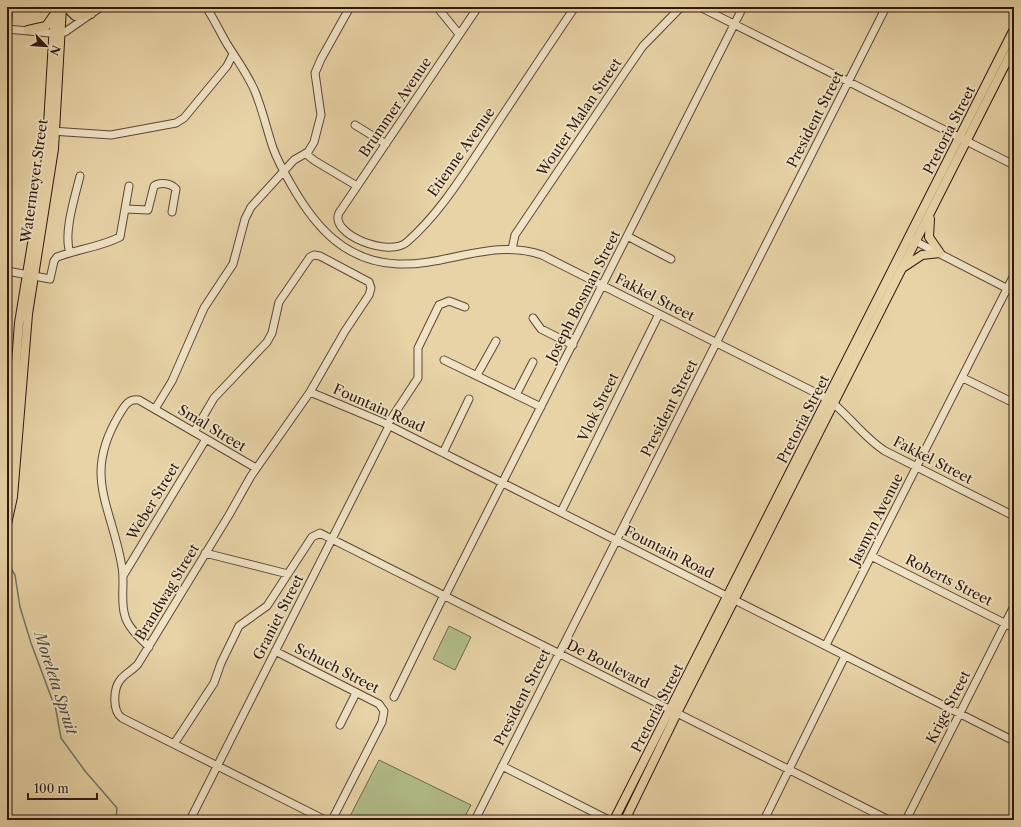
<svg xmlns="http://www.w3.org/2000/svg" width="1021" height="827" viewBox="0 0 1021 827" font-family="'Libre Caslon Text',serif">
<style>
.pitch{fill:#b2bd89;stroke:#706a4c}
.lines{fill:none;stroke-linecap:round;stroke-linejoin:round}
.stream{stroke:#6e776e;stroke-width:1.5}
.minor-casing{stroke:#5d4635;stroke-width:9}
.major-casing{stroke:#2f170f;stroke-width:10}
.minor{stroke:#efe2c5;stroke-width:7}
.major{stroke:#e7d3a6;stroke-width:8}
.labels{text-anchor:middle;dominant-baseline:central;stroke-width:3.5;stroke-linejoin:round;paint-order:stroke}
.street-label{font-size:14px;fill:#2f170f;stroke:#efe2c5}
.water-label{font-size:15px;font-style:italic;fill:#4e473f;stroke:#efe2c5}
</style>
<rect width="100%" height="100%" fill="#e7d3a6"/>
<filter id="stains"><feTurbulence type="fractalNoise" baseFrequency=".005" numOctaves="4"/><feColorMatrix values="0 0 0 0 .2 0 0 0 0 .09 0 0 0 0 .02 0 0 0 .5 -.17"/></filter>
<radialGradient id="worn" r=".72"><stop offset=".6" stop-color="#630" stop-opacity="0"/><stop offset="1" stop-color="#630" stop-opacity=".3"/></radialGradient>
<path class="pitch" d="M449 626 471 637 455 670 433 659Z
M379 760 471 805 463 820H348Z"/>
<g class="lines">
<path class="stream" d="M7 562 15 575 20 607 31 643 56 710 61 738 85 771 117 808 116 820"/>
<g class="minor-casing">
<path id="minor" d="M206 7C214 19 220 32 227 44 237 60 249 76 256 94 263 112 267 130 273 148 278 162 285 174 292 186 316 228 346 262 398 264 447 266 493 238 542 255L828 399C849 415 863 437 885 451L1014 516
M437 7 459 34
M478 7 339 213C329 234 389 258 407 242 440 213 463 175 487 139 516 95 545 51 575 7
M700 7 1014 165
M7 29 50 33 65 32 101 7
M7 32 9 7
M355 125 386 144
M51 131 111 135 176 123 184 118 227 66 233 54
M306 154 315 161 357 186
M126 209 148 210 154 186C160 182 171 183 176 189L172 212
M627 236 671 259
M911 239 1014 292
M512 249 515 235 625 72 643 46 681 7
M70 253C63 233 75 197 80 176
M7 271 50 279 54 261 57 257C79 249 100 247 120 237L129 186
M533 318 541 329 573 345
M444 360 541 407
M477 375 496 341
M963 378 1014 403
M310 392 382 422 1014 741
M516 395 533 362
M155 409 172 381 204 308 233 264 245 219 251 207 294 160 308 152 314 142 321 115 315 73 321 59 350 7
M387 425 418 378V348L439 305 449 301 465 307
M194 432 214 398 267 342 272 333 279 302 310 257 314 255 320 256 369 282 371 288 369 295 345 331 310 392 251 476 229 515 138 664C133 670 126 673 121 679 113 688 112 711 122 718L325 820
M443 453 469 399
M561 512 659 314
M205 553 288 574
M871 556 1014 628
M123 576 206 439
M445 596 743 7
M826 645 1014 275
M149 647C141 639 128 628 125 616 120 601 125 583 122 567 112 506 82 477 119 415 124 407 128 398 139 400L256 468
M275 651 379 704 384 711 382 722 332 820
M394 697 444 595
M340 725 356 693
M174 744 214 683 221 663 239 626 267 606 312 537 320 533 889 820
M502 766 609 820
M190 820 389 426
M475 820 886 7
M764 820 845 656
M906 820 1014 606"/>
</g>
<g class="major-casing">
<path id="major" d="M66 7 75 16 91 14
M28 30 46 26 53 16
M930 219 929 237 940 253
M904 267 922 255 940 253
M7 480 19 323 46 158 55 7
M7 524 13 497 28 314 54 149 62 7
M614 820 1014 29
M625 820 677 713 1014 47"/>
</g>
<use href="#minor" class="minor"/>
<use href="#major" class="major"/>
</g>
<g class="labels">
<g class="street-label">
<text transform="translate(395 107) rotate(-56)">Brummer Avenue</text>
<text transform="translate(579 117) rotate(-56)">Wouter Malan Street</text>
<text transform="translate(815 119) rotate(-63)">President Street</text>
<text transform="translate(949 130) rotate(-63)">Pretoria Street</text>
<text transform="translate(461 152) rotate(-55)">Etienne Avenue</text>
<text transform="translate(34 181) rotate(-82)">Watermeyer Street</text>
<text transform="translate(583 296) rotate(-63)">Joseph Bosman Street</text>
<text transform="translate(655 297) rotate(27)">Fakkel Street</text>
<text transform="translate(598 407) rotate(-64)">Vlok Street</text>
<text transform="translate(379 408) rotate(24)">Fountain Road</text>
<text transform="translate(669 408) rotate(-63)">President Street</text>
<text transform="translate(803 419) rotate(-63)">Pretoria Street</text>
<text transform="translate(212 428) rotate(31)">Smal Street</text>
<text transform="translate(933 460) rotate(27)">Fakkel Street</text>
<text transform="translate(153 501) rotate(-59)">Weber Street</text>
<text transform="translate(876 519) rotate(-63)">Jasmyn Avenue</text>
<text transform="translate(669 552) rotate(27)">Fountain Road</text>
<text transform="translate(949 580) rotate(27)">Roberts Street</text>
<text transform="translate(167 592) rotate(-59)">Brandwag Street</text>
<text transform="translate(278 617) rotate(-63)">Graniet Street</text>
<text transform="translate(608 664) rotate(27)">De Boulevard</text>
<text transform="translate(337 668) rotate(27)">Schuch Street</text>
<text transform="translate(522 697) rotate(-63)">President Street</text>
<text transform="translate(948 707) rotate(-63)">Krige Street</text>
<text transform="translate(657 708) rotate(-63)">Pretoria Street</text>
</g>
<g class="water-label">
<text transform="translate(56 683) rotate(72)">Moreleta Spruit</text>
</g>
</g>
<rect width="1021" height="827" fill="none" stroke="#e7d3a6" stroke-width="24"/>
<rect x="8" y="8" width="1005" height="811" fill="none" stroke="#2f170f" stroke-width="2"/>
<rect x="12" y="12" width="997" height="803" fill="none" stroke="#2f170f"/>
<g transform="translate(46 46) rotate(115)" stroke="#efe2c5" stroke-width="3" paint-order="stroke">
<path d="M0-3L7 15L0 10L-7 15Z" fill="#2f170f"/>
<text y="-6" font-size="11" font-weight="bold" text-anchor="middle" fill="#2f170f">N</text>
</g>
<path d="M28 793v6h69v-6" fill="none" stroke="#2f170f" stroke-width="2"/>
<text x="34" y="793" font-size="12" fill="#2f170f" stroke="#efe2c5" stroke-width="3" paint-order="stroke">100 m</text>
<rect width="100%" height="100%" filter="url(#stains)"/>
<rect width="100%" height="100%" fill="url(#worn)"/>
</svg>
